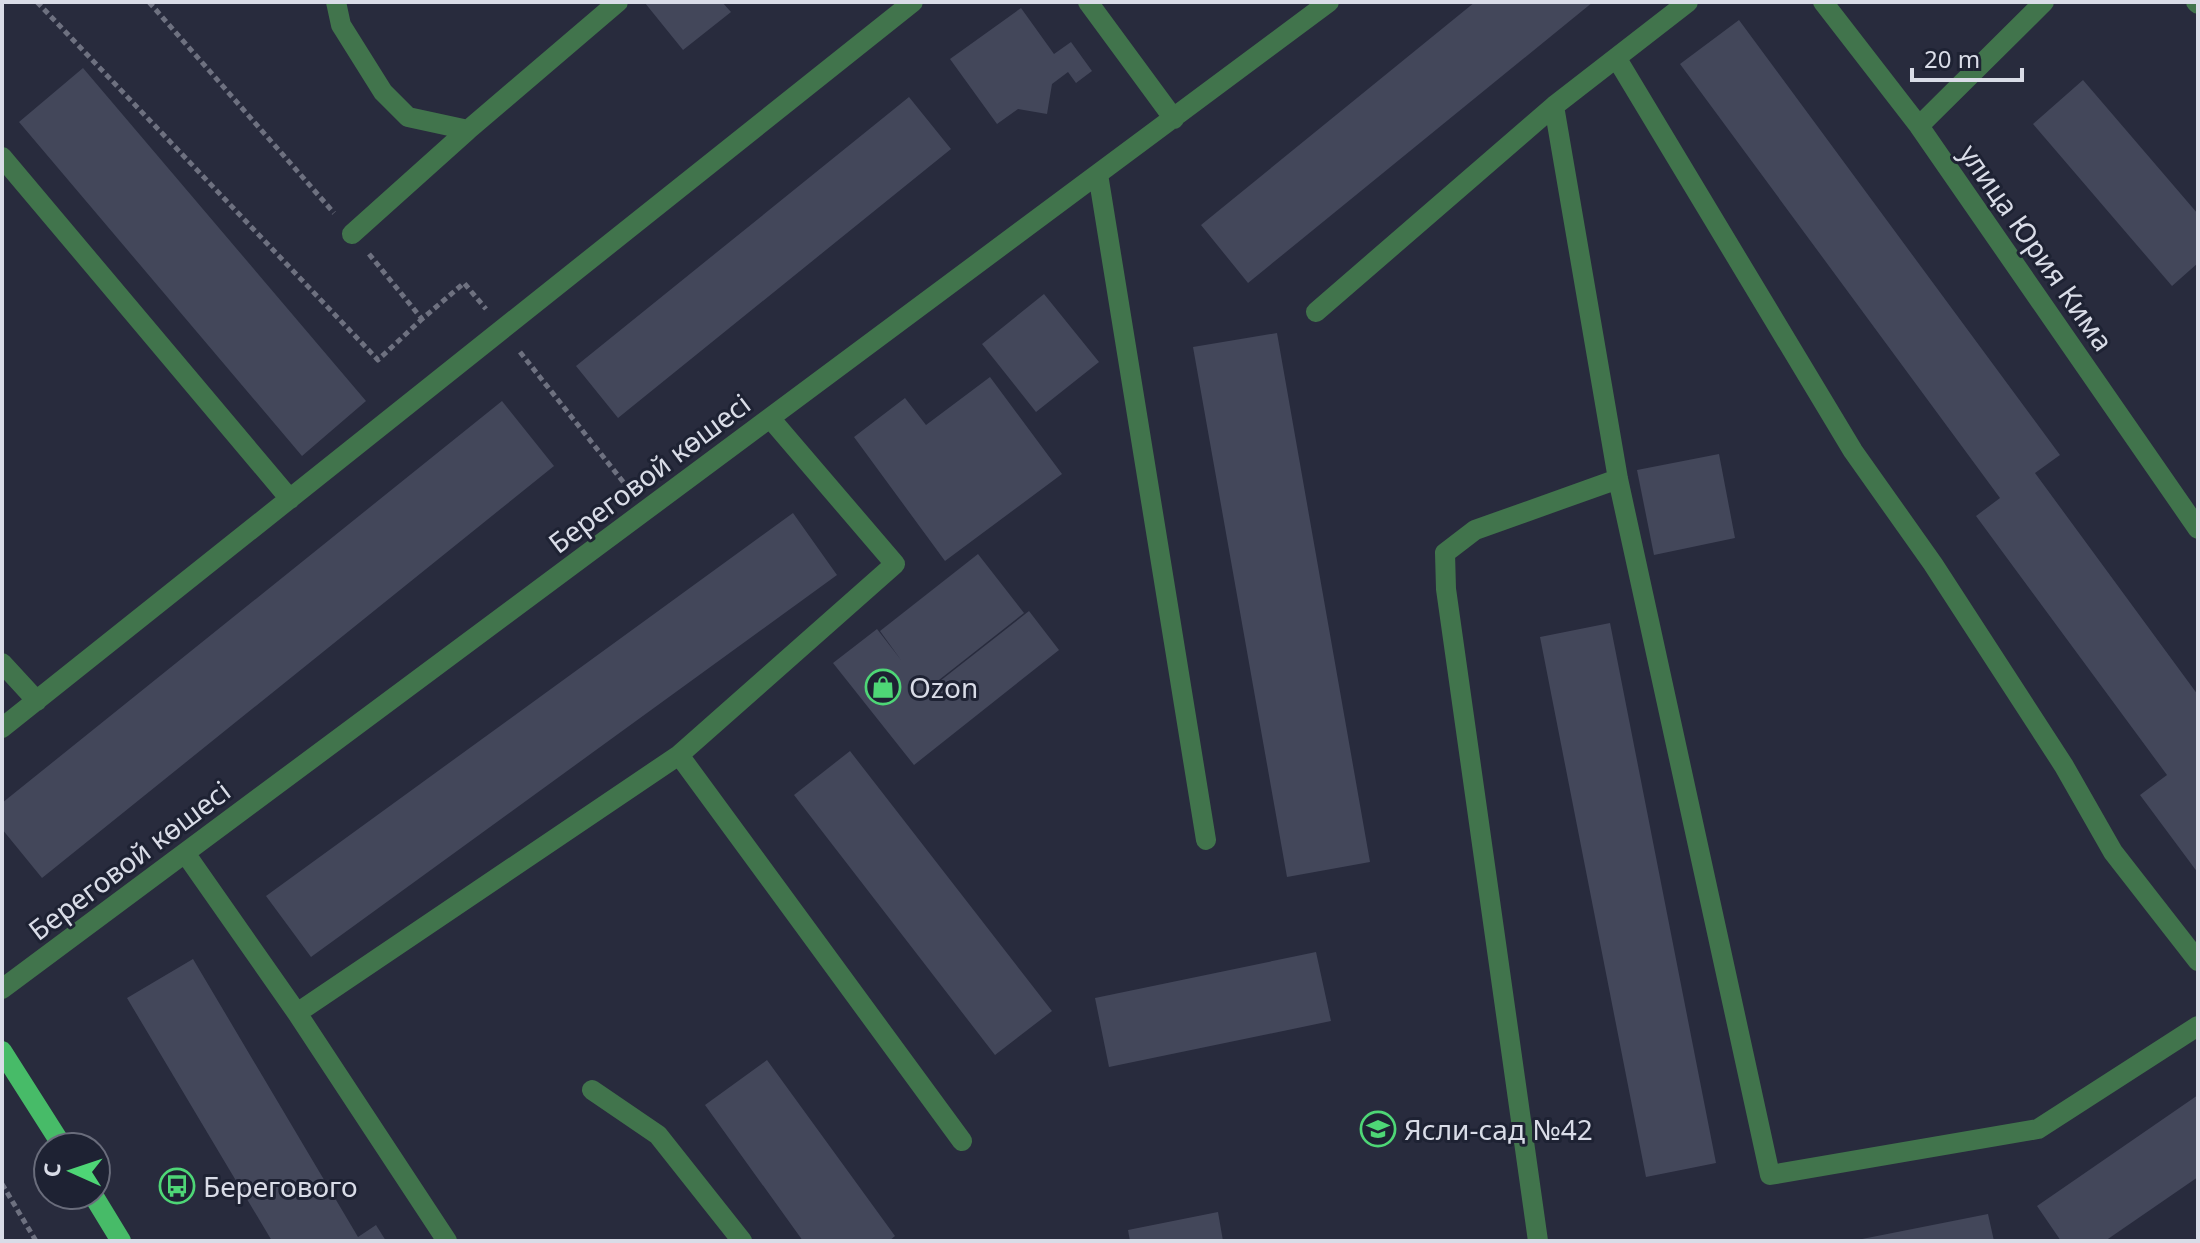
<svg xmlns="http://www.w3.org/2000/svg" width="2200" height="1243" viewBox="0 0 2200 1243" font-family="'Noto Sans',sans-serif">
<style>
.building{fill:#43475a}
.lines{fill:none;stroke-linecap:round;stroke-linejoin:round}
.path{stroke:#6e7180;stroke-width:5;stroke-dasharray:6 4;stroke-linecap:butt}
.minor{stroke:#41744c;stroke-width:20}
.major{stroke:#47bb68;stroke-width:20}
.labels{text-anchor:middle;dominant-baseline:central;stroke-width:6;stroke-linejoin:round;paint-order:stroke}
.street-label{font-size:28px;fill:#d9dce7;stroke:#1e2233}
.poi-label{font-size:28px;fill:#d9dce7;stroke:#1e2233;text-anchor:start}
</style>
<rect width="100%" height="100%" fill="#282b3d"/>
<path class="building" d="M647 2H722L731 12 683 50 645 3Z
M1475 2H1593L1248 283 1201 225Z
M1021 8 1054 54 1071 42 1092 71 1076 83 1068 72 1052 84 1047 114 1018 109 997 124 950 59Z
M1739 20 2060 455 2035 473 2198 695V873L2140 795 2167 775 1976 516 2000 498 1680 64Z
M83 68 366 401 302 456 19 122Z
M2083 80 2198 214V263L2172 286 2033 124Z
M909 97 951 149 618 418 576 366Z
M1044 294 1099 362 1036 412 982 344Z
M1277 333 1370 862 1287 877 1193 347Z
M990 377 1062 474 945 561 854 437 905 398 926 425Z
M502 401 554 466 42 878 2 829V803Z
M1719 454 1735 538 1654 555 1637 470Z
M793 513 837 575 311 957 266 896Z
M978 554 1024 613 925 691 926 692 1029 611 1059 650 914 765 833 663 877 629 901 660 880 631Z
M1610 623 1716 1163 1646 1177 1540 637Z
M850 751 1052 1011 995 1055 794 795Z
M1316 952 1331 1021 1109 1067 1095 998Z
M193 959 358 1237 376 1225 386 1241H272L127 998Z
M767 1060 895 1236 889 1241H803L705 1105Z
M2198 1095V1177L2105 1241H2061L2037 1206Z
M1218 1212 1223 1241H1130L1128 1230Z
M1988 1214 1994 1241H1857V1240Z"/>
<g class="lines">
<path class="path" d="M37 2 378 360 422 319
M149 2 334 213
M369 254 422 319 464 283 486 309
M520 352 628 488
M2 1184 36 1241"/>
<path class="minor" d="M336 2 341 25 383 92 408 117 468 130
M1088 2 1174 119
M1823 2 1919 126 2198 529
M2196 2 2198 4
M1617 59 1853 451 1933 564 2064 766 2113 852 2198 961
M1554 106 1618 479 1770 1175 2038 1129 2198 1026
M1919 126 2044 2
M2 157 290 499
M1098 174 1206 840
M352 234 468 130 618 2
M1316 312 1554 106 1688 2
M2 663 37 701
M2 728 913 2
M679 755 962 1141
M185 853 297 1013 447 1241
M2 989 1329 2
M297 1013 679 755 895 564 770 418
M592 1090 658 1135 742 1241
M1538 1241 1446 589 1445 553 1475 530 1618 479"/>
<path class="major" d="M2 1051 63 1147
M93 1195 121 1241"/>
</g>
<defs>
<g id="shop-ring" transform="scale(1.8)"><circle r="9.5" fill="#1e2233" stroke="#4ed676" stroke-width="1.5"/><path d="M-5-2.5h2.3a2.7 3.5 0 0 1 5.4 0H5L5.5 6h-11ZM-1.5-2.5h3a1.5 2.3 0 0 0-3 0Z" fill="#4ed676"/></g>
<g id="school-ring" transform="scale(1.8)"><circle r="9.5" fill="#1e2233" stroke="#4ed676" stroke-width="1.5"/><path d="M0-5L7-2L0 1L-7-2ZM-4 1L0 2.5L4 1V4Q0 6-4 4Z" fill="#4ed676"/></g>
<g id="bus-ring" transform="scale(1.8)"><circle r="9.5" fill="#1e2233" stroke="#4ed676" stroke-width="1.5"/><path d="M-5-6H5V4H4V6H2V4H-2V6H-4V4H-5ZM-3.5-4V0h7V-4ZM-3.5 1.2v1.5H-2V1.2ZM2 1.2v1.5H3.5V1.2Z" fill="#4ed676"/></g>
</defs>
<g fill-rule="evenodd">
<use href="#shop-ring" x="883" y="687"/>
<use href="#school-ring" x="1378" y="1129"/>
<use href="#bus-ring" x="177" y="1186"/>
</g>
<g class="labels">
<g class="street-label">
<text transform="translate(2037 247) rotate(55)">улица Юрия Кима</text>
<text transform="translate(649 473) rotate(-37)">Береговой көшесі</text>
<text transform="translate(129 860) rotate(-37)">Береговой көшесі</text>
</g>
<g class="poi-label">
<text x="909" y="687">Ozon</text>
<text x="1404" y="1129">Ясли-сад №42</text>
<text x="203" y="1186">Берегового</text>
</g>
</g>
<rect width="2200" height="1243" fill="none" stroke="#d9dce7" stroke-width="8"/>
<g transform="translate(72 1171) rotate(273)"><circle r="38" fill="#1e2233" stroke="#696c7b" stroke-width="2"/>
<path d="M0-6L14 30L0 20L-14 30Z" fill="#4ed676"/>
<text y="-12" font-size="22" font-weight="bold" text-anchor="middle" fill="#d9dce7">С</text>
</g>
<path d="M1912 68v12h110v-12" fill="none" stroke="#d9dce7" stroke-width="4"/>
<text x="1924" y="68" font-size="24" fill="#d9dce7" stroke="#1e2233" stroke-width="6" paint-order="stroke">20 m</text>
</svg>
